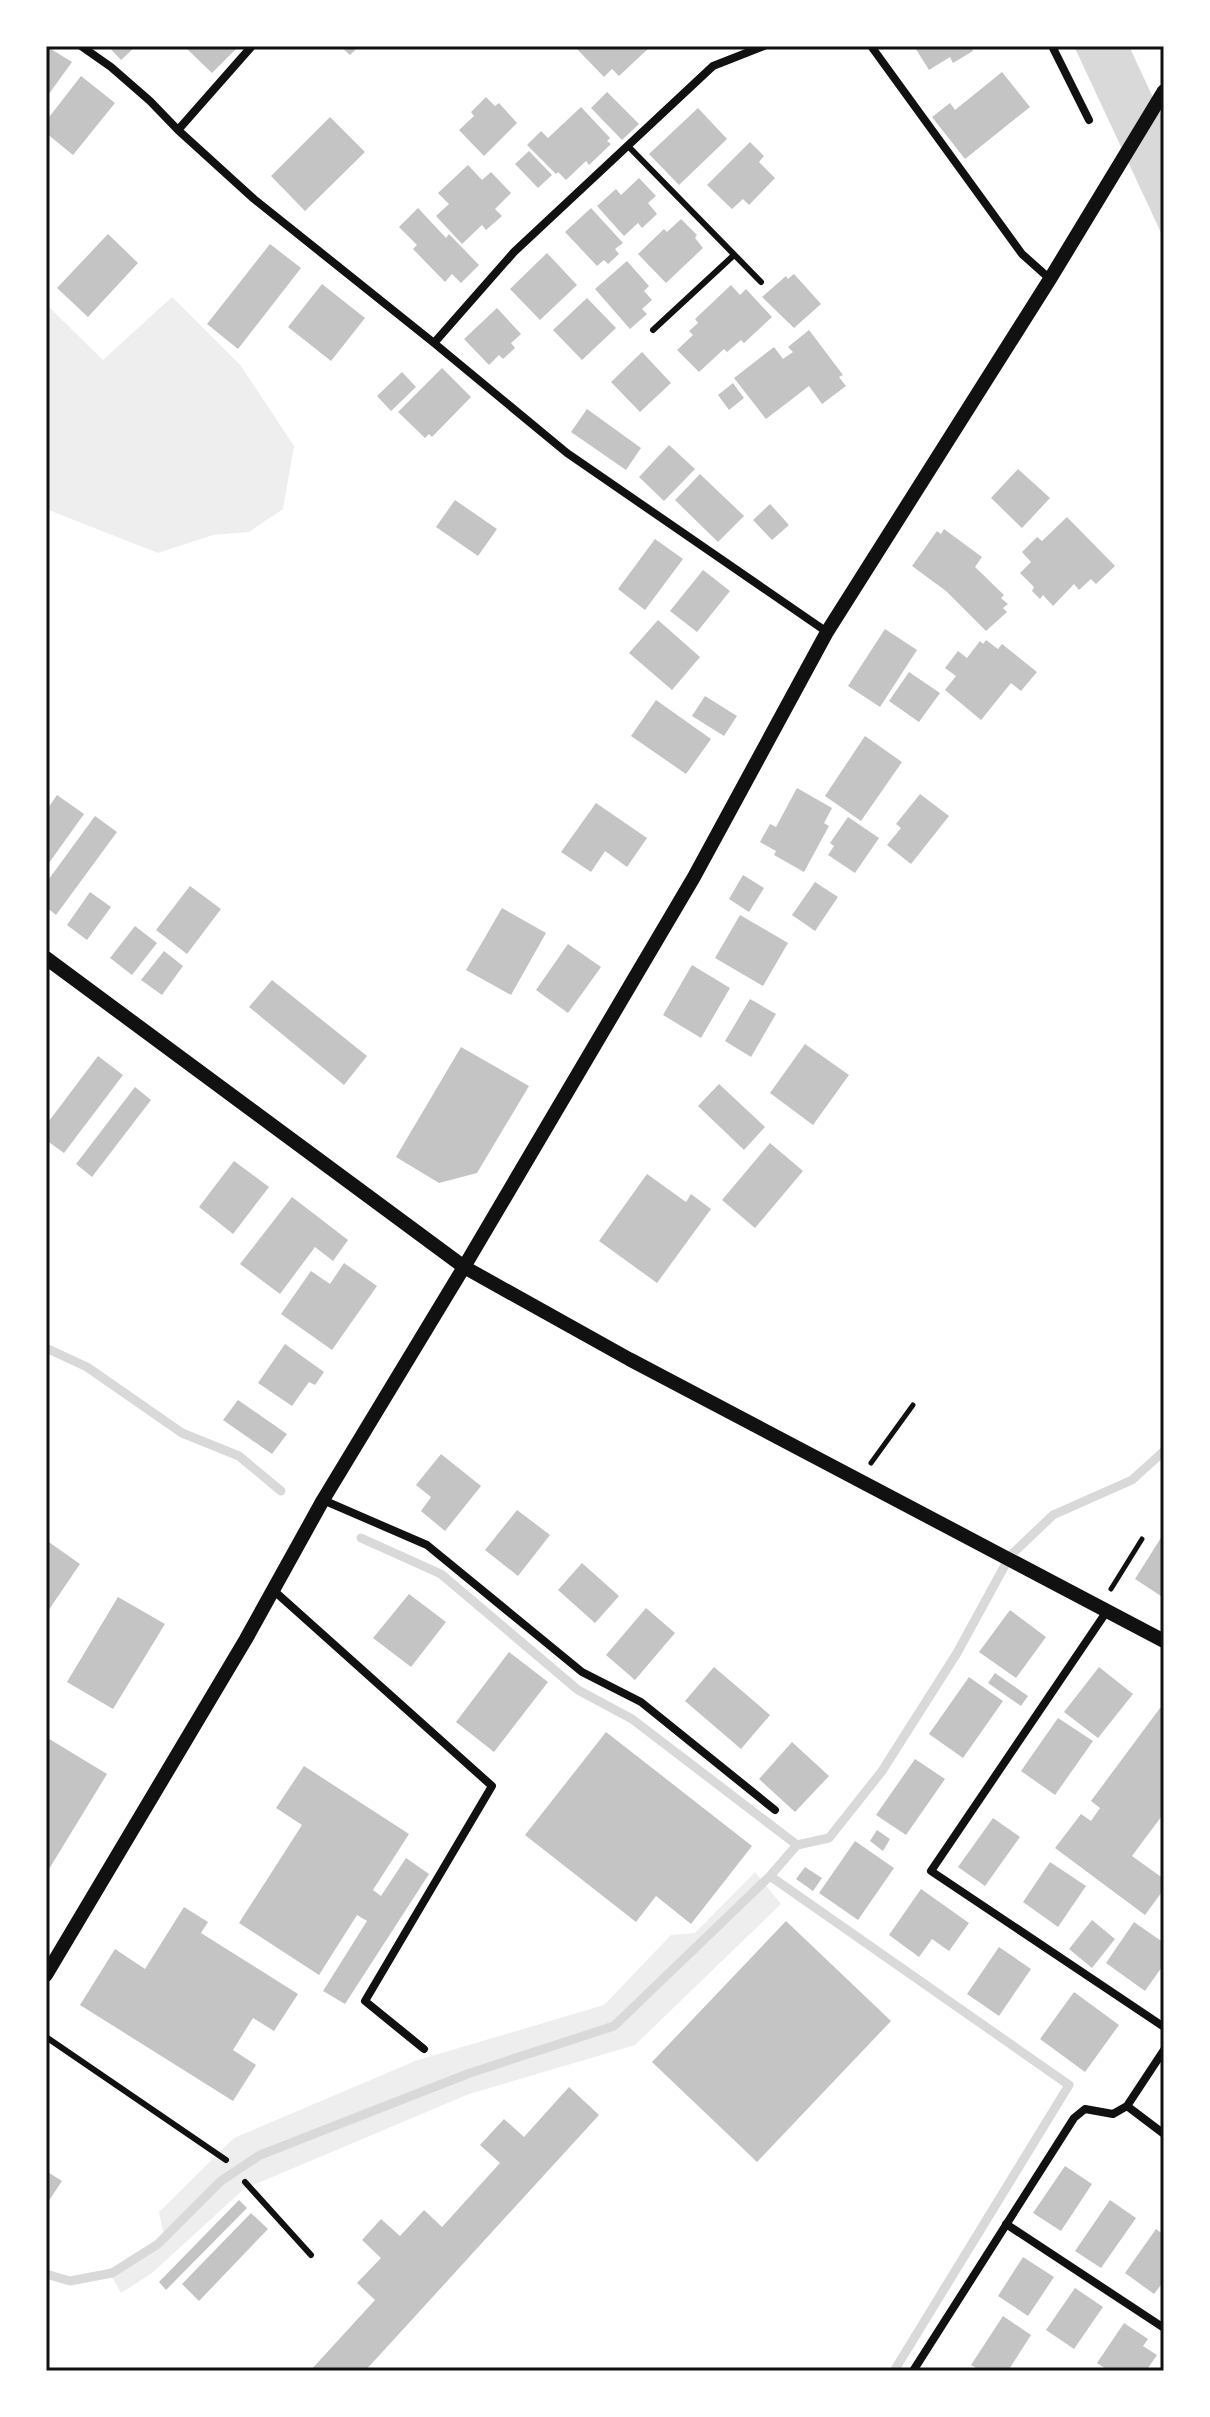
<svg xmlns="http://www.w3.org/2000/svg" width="1210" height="2417" viewBox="0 0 1210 2417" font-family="'Public Sans',sans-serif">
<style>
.green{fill:#eee}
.water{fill:#d9d9d9}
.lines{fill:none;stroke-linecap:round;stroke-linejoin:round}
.stream{stroke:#d9d9d9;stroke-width:9}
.building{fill:#c4c4c4}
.path{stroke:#111;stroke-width:5}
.service{stroke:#111;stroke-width:6}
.minor{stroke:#111;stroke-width:8}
.tertiary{stroke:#111;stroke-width:14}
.neatline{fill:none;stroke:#111;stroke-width:3}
</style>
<rect width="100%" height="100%" fill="#fff"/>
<path class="green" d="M172 297 241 366 294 446 283 509 249 532 213 535 158 553 46 509V304L103 360Z
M755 1872 781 1904 635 2045 469 2094 244 2189 152 2273 121 2293 112 2277 165 2242 159 2212 234 2138 415 2061 604 2005 671 1935 695 1933Z"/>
<path class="water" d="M1074 46H1129L1164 121V239Z"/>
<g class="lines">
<path class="stream" d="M46 1348 87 1367 182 1433 239 1456 281 1491
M361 1538 441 1574 578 1690 632 1719 797 1845
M770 1876 1069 2085 894 2371
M46 2274 70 2281 112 2273 158 2244 221 2181 260 2155 470 2073 614 2026 770 1876 797 1845 829 1838 882 1771 957 1653 1010 1556 1053 1515 1132 1480 1164 1451"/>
</g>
<path class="building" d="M46 46 72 62 46 98Z
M108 46H136L121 60Z
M184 46H239L212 73Z
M340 46H359L350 55Z
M581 46H651L619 76 612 69 604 77 577 49Z
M914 46H970L973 51 953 63 950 57 929 70Z
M1002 72 1030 107 965 159 932 117 950 103 955 110Z
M81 76 115 103 73 155 46 133V121Z
M607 92 639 124 622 140 591 108Z
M486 97 495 106 499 103 517 123 484 156 459 130 474 116 471 112Z
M581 107 610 138 607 141 611 144 589 165 586 161 566 180 558 172 556 174 527 145 541 131 548 138Z
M698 108 727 139 679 185 649 154Z
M330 117 365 152 305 211 271 176Z
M750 142 764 156 759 162 775 178 749 205 743 199 732 209 707 185Z
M529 151 552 175 538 188 515 164Z
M468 165 482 180 491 172 511 193 495 209 502 216 486 230 482 225 462 244 436 216 449 204 438 193Z
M639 178 656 196 648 203 657 214 642 228 638 223 624 236 597 206 616 189 621 195Z
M418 208 446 238 449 234 479 265 461 283 452 274 445 282 413 249 417 245 399 227Z
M591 208 623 243 615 249 619 254 608 264 604 260 597 266 565 232Z
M681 219 697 235 695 238 703 248 666 283 638 254 664 229 667 232Z
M108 234 138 263 88 317 57 288Z
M270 244 301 268 238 349 207 324Z
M547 253 577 285 540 320 510 289Z
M627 261 649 286 644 291 652 300 642 309 647 314 630 329 595 289Z
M794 274 821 304 794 328 762 297 786 276 788 279Z
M322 284 365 318 331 361 288 327Z
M731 285 740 295 746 289 772 317 744 343 741 340 727 352 724 349 699 372 677 350 693 335 689 331 698 323 695 319Z
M587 298 616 328 582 360 553 330Z
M497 308 521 334 511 343 515 348 503 359 499 355 489 365 464 339Z
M809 330 843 375 839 377 846 386 822 404 809 386 766 419 734 378 774 347 783 359 793 352 788 347Z
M642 352 671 383 640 412 611 382Z
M442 368 471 397 432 437 429 434 425 438 398 412Z
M402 372 416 387 391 411 377 396Z
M733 383 744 398 729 410 718 395Z
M587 409 641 448 626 470 571 432Z
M669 445 695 469 664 501 639 477Z
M1018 469 1050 498 1022 528 991 498Z
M700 474 744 516 718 542 675 500Z
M455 500 497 529 478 556 436 527Z
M770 504 789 525 772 540 753 520Z
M1067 517 1115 566 1096 584 1091 579 1079 590 1074 584 1053 606 1043 595 1040 599 1032 591 1034 587 1020 573 1031 562 1022 552 1037 537 1042 541Z
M944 529 982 557 975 567 1004 595 1001 598 1008 604 1003 608 1007 612 986 631 946 591 912 566 937 531 941 534Z
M655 539 683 559 645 610 618 589Z
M703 570 730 591 697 632 670 611Z
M658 620 700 657 672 690 629 653Z
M885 629 917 650 880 707 848 686Z
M986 640 998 649 1002 644 1037 672 1021 691 1011 683 981 720 945 690 956 676 945 668 958 651 967 658 980 641 983 644Z
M909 672 940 693 919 722 889 701Z
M705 696 737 716 724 736 692 716Z
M656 700 711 739 686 774 631 736Z
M865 736 902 762 861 821 825 796Z
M797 788 832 808 824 823 829 826 804 872 774 855 776 851 760 842 770 824 776 827Z
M920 794 949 816 911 864 887 845 901 828 896 824Z
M57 795 84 814 49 863 46 861V811Z
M596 803 647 838 627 867 605 851 591 872 561 852Z
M95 816 117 832 56 915 46 907V883Z
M848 817 879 838 855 873 828 855 834 846 830 843Z
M743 875 764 888 749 912 729 899Z
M815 882 838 897 815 931 792 915Z
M190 886 221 909 187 954 156 930Z
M90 892 111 907 87 940 67 925Z
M502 908 546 933 511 995 466 970Z
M740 915 788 943 763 986 715 958Z
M135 926 157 943 132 975 110 958Z
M568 944 601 967 568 1013 536 990Z
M164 951 183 966 162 995 141 980Z
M692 965 730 988 701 1038 663 1015Z
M272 980 367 1056 344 1085 249 1007Z
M750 999 776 1014 751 1057 725 1041Z
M805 1044 849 1075 813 1125 770 1093Z
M461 1047 529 1086 477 1173 439 1183 396 1157Z
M98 1056 123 1075 64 1153 46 1140V1125Z
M719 1084 765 1127 744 1150 698 1106Z
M135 1087 151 1100 92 1177 76 1164Z
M770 1143 803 1171 755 1228 722 1200Z
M234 1161 269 1187 233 1234 199 1207Z
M647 1174 686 1202 691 1194 711 1209 657 1283 599 1241Z
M292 1197 348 1240 333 1261 315 1247 280 1294 240 1264Z
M344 1263 377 1286 332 1350 281 1314 311 1271 330 1284Z
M285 1344 324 1372 315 1385 309 1382 292 1406 258 1383Z
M238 1400 287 1434 272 1454 223 1420Z
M441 1454 481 1486 445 1531 421 1511 431 1497 416 1485Z
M517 1510 550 1535 518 1576 485 1550Z
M1164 1533V1598L1135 1579Z
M46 1540 80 1564 46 1614Z
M582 1563 619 1596 595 1623 558 1590Z
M409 1594 446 1622 411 1667 373 1638Z
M118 1597 165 1624 113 1709 67 1682Z
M646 1608 675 1633 635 1680 606 1655Z
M1010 1610 1046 1637 1016 1678 979 1652Z
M509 1652 548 1682 494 1752 456 1722Z
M714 1667 770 1715 741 1749 685 1701Z
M1099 1667 1133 1694 1098 1738 1064 1712Z
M995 1673 1028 1696 1021 1706 988 1683Z
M969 1677 1003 1701 963 1758 929 1734Z
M1160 1708 1164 1711V1813L1132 1856 1164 1879V1889L1145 1915 1055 1848 1081 1814 1091 1821 1100 1808 1091 1801Z
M1058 1718 1093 1741 1055 1795 1021 1771Z
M606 1732 752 1846 691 1924 656 1896 636 1922 525 1835Z
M46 1737 107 1774 46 1874Z
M792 1742 829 1776 795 1812 759 1779Z
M915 1759 945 1779 906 1835 876 1815Z
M304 1766 409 1834 373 1890 381 1896 406 1858 429 1874 345 2004 323 1991 367 1921 357 1915 319 1975 239 1923 302 1825 276 1808Z
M993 1818 1020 1837 985 1886 958 1867Z
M877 1830 890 1839 883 1851 870 1841Z
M855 1841 894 1868 858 1920 819 1893Z
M1050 1862 1086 1886 1058 1927 1023 1902Z
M805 1867 822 1878 813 1891 796 1879Z
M921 1889 969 1923 949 1951 932 1939 919 1957 889 1935Z
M184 1907 208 1922 201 1933 298 1994 274 2031 253 2018 233 2050 256 2065 233 2101 80 2005 115 1949 145 1969Z
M1092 1920 1115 1939 1092 1968 1069 1949Z
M786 1921 891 2021 757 2162 652 2062Z
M1134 1922 1164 1943V1964L1145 1991 1106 1963Z
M999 1947 1031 1969 999 2016 967 1994Z
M1074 1992 1119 2025 1085 2072 1040 2039Z
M569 2087 599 2115 365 2371H310L375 2300 357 2283 381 2258 362 2240 381 2219 400 2236 424 2210 442 2227 500 2163 480 2145 504 2119 524 2137Z
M1065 2166 1092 2184 1061 2231 1033 2213Z
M46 2171 62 2181 46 2205Z
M239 2200 247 2208 166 2290 159 2282Z
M1110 2200 1136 2218 1101 2268 1075 2251Z
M251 2213 268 2229 199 2301 182 2284Z
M1156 2229 1164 2235V2281L1154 2294 1125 2273Z
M1023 2257 1054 2277 1028 2316 998 2296Z
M1075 2288 1103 2307 1074 2349 1046 2330Z
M1003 2316 1031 2335 1008 2371H981L971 2365Z
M1124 2323 1148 2339 1143 2346 1157 2355 1146 2371H1109L1097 2363Z"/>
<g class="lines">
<path class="path" d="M871 1463 913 1405
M1111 1589 1142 1539"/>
<path class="service" d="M628 146 761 282
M653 330 734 255
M46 2037 226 2160
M245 2182 311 2255"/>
<path class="minor" d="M81 46 111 67 150 101 178 130 254 199 434 343 567 453 827 632
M871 46 1022 254 1050 279
M1052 46 1089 120
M178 130 252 46
M434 343 514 252 713 66 764 46
M323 1500 427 1545 582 1672 641 1702 775 1810
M272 1589 492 1786 365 2001 424 2049
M1107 1611 931 1871 1164 2027
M1127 2106 1164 2134
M1006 2224 1164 2328
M913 2371 1074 2118 1085 2109 1113 2114 1127 2106 1164 2050"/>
<path class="tertiary" d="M46 958 464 1267 629 1359 1164 1641
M46 1975 246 1639 323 1500 464 1267 694 877 827 632 1050 279 1164 91"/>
</g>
<rect width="1210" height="2417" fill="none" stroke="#ffffff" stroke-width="96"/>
<rect x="48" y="48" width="1114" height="2321" class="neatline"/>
</svg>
